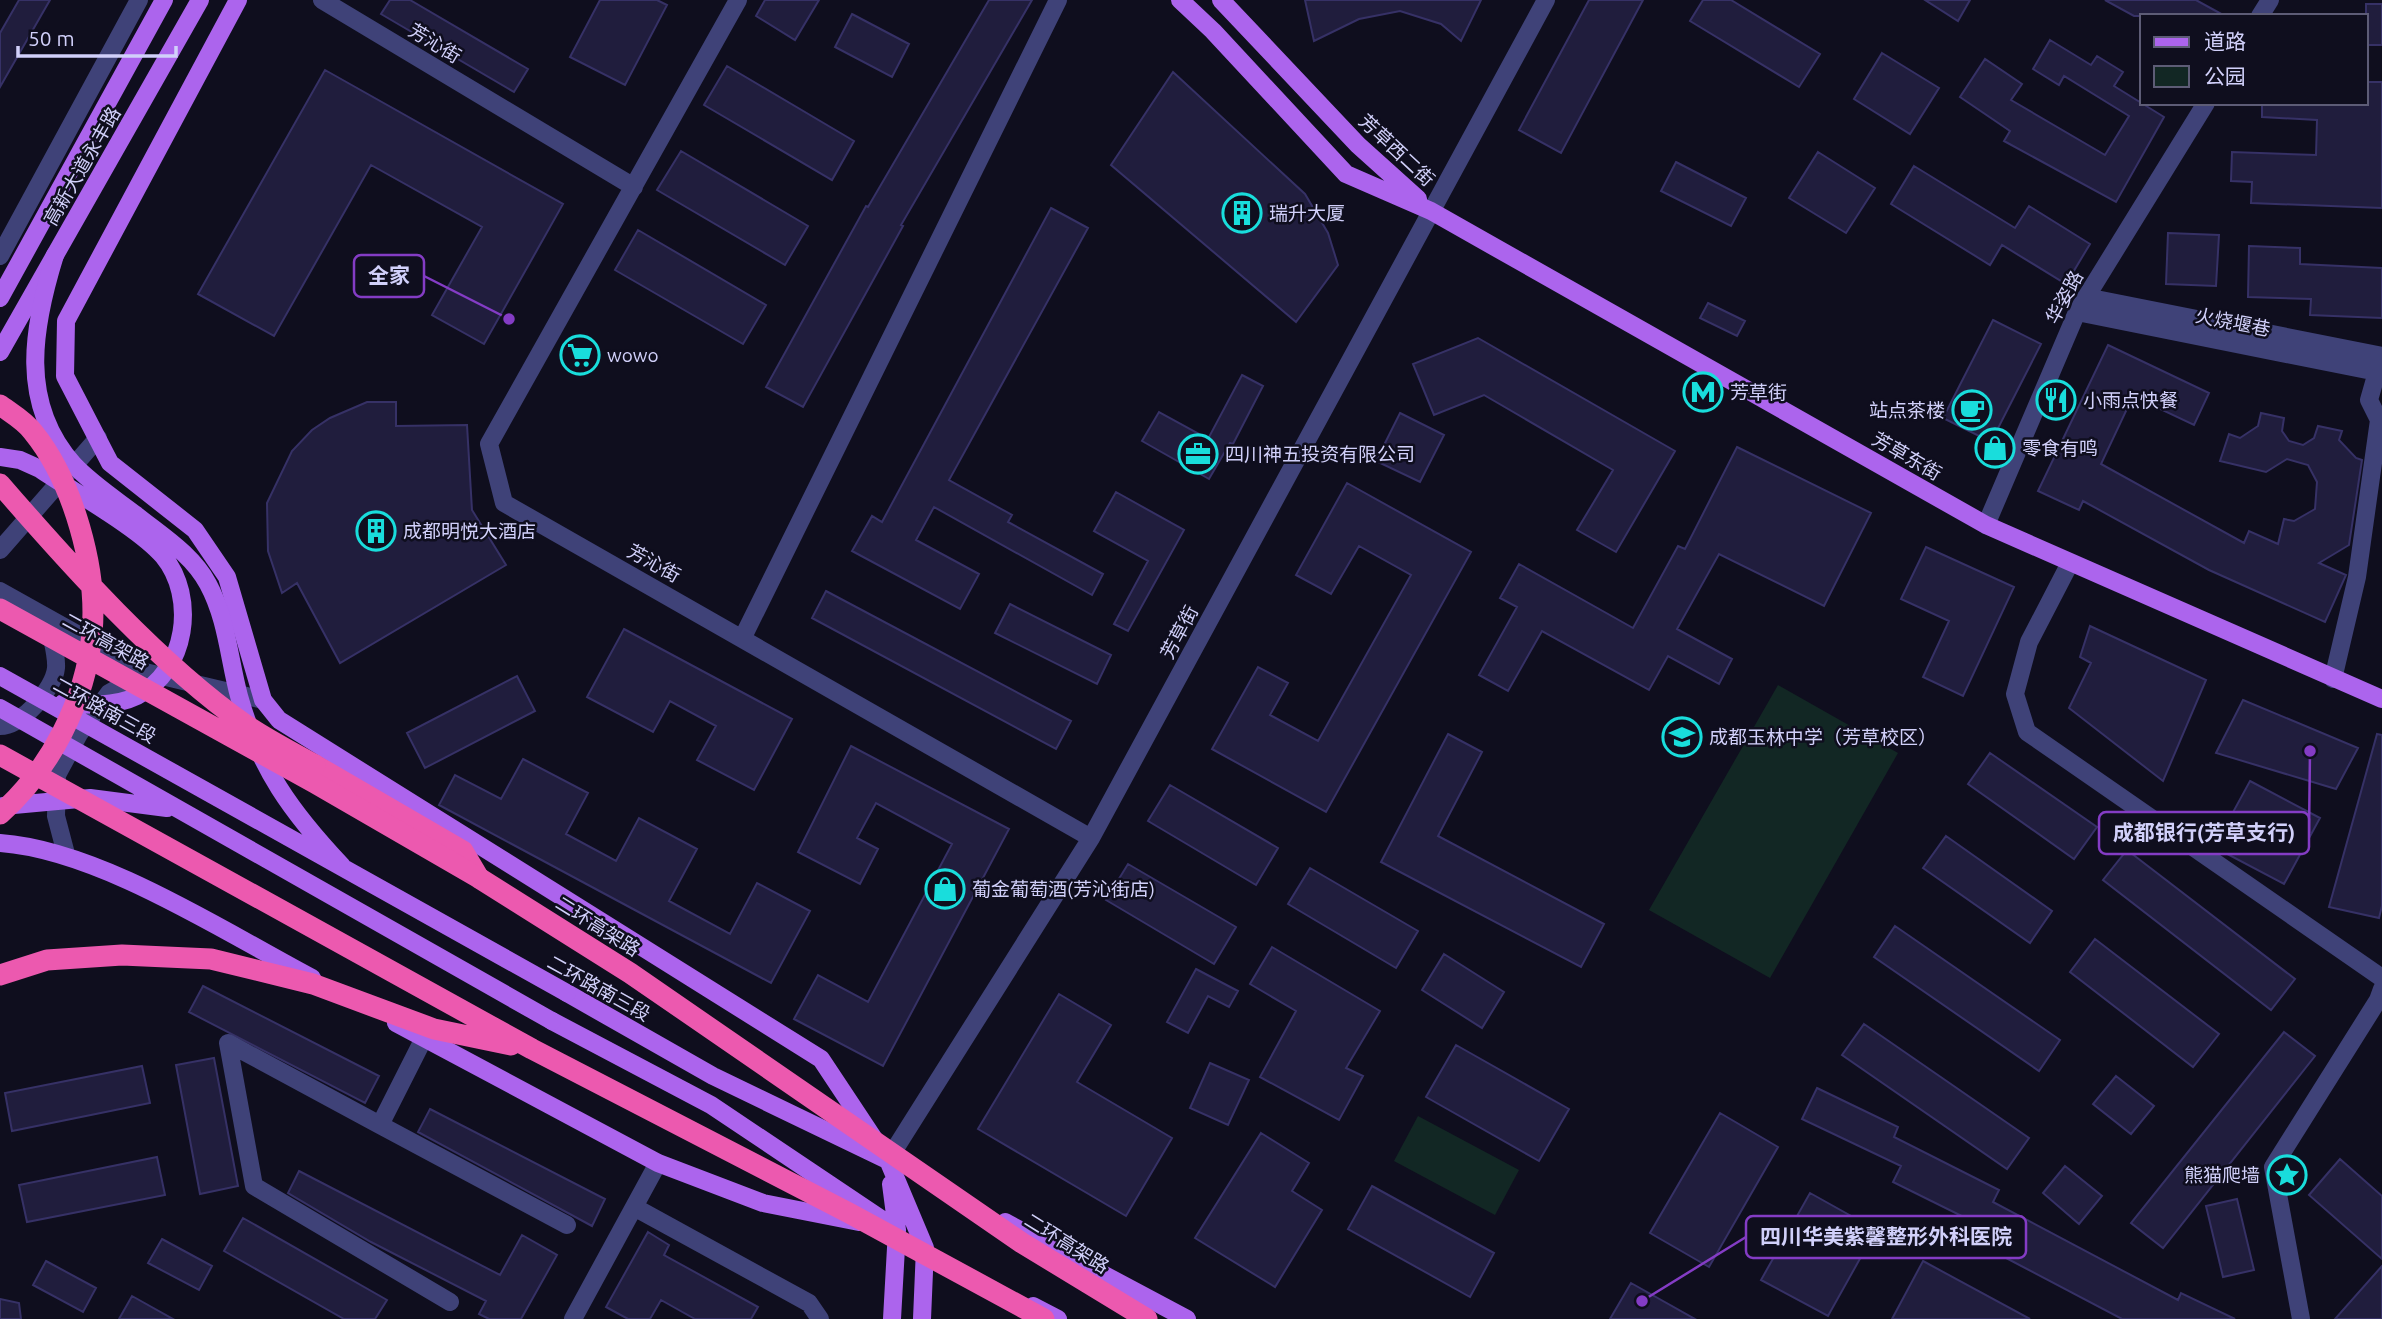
<svg xmlns="http://www.w3.org/2000/svg" width="2382" height="1319" viewBox="0 0 2382 1319" font-family="Ubuntu,'Noto Sans SC',sans-serif">
<style>
.green{fill:#122724}
.building{fill:#201d3d;stroke:#363166;stroke-width:2}
.lines{fill:none;stroke-linecap:round;stroke-linejoin:round}
.minor{stroke:#3f4278;stroke-width:18}
.major{stroke:#ac64ed;stroke-width:18}
.highway{stroke:#ec59af;stroke-width:21}
.major-bridge{stroke:#ac64ed;stroke-width:18}
.highway-bridge{stroke:#ec59af;stroke-width:21}
.labels{text-anchor:middle;dominant-baseline:central;stroke-width:5;stroke-linejoin:round;paint-order:stroke}
.street-label{font-size:19px;fill:#d1d0fa;stroke:#0f0e1e}
.poi-label{font-size:19px;fill:#d1d0fa;stroke:#0f0e1e;text-anchor:start}
.leader{fill:none;stroke:#843cc5;stroke-width:2.5}
.callout-dot{fill:#843cc5;stroke:#0f0e1e;stroke-width:2.5}
.callout{fill:#0f0e1e;stroke:#843cc5;stroke-width:2.5}
.callout-label{font-size:21px;text-anchor:middle;font-weight:bold;fill:#d1d0fa}
</style>
<rect width="100%" height="100%" fill="#0f0e1e"/>
<path class="green" d="M1778 685 1898 753 1770 978 1649 910Z
M1418 1116 1519 1170 1495 1215 1394 1161Z"/>
<path class="building" d="M19 0H50L0 87V33Z
M390 0H410L528 69 514 92 381 14Z
M600 0H657L667 5 625 85 570 57Z
M765 0H819L795 40 756 16Z
M989 0H1032L901 225 903 226 803 407 766 387 866 206 868 207Z
M1305 0H1481L1461 41 1441 24 1400 11 1359 19 1314 41Z
M1589 0H1643L1561 153 1519 130Z
M1703 0H1731L1820 54 1799 87 1690 21Z
M1925 0H1970L1958 21Z
M2105 0H2196L2225 16H2134Z
M2366 4H2382V45H2366Z
M852 14 909 44 892 77 835 47Z
M2050 40 2091 65 2097 56 2123 72 2114 86 2164 117 2116 202 2004 141 2010 131 1960 97 1985 59 2022 84 2011 100 2105 155 2129 116 2064 76 2059 85 2033 69Z
M1882 53 1939 88 1910 134 1854 99Z
M727 66 854 141 832 180 704 105Z
M325 70 563 204 484 344 432 315 482 227 371 165 274 336 198 294Z
M1173 72 1305 194 1328 233 1338 265 1296 322 1111 165Z
M2366 82H2382V208L2251 203 2252 182 2231 181 2232 152 2316 155 2317 120 2262 117V103H2366Z
M681 151 808 226 785 265 657 190Z
M1818 152 1875 188 1846 233 1789 198Z
M1676 162 1746 198 1731 226 1661 191Z
M1914 166 2015 228 2029 206 2090 244 2066 284 2002 245 1990 265 1891 204Z
M1051 208 1088 228 949 480 1012 515 1008 522 1103 574 1092 595 934 507 916 540 979 574 960 609 852 551 872 516 882 522Z
M638 230 766 305 743 344 615 270Z
M2168 233 2219 235 2216 286 2166 284Z
M2249 246 2300 248V264L2382 268V318L2310 315 2311 299 2248 297Z
M1708 303 1745 321 1737 336 1700 318Z
M1993 320 2041 344 1991 442 1943 418Z
M1478 338 1675 451 1616 552 1577 530 1613 470 1484 395 1434 415 1413 364Z
M2108 345 2209 393 2194 425 2133 396 2101 464 2244 543 2249 531 2278 544 2284 519 2294 521 2315 509 2317 482 2308 465 2287 459 2266 472 2220 461 2229 434 2240 438 2258 426 2261 413 2284 418 2282 431 2289 441 2303 445 2314 438 2318 426 2342 431 2339 440 2356 458 2362 460 2349 545 2319 563 2346 575 2325 622 2209 570 2083 501 2079 510 2038 491Z
M1242 375 1263 386 1233 444 1230 443 1209 479 1142 441 1159 412 1208 439Z
M367 402H396V426L467 425 472 510 506 565 340 663 297 583 282 593 268 551 267 503 292 451 312 430 330 418Z
M1400 413 1444 435 1420 482 1376 461Z
M1737 447 1871 513 1824 606 1719 554 1677 629 1732 659 1719 684 1668 656 1649 690 1542 631 1508 691 1479 675 1517 607 1500 598 1519 564 1633 628 1678 546 1685 549Z
M1347 483 1471 552 1326 812 1212 749 1258 667 1288 683 1270 715 1318 741 1411 575 1359 546 1331 594 1296 575Z
M1116 492 1184 530 1128 631 1114 624 1148 561 1094 531Z
M1926 547 2014 587 1963 696 1923 677 1949 621 1901 599Z
M826 591 1071 721 1056 749 812 618Z
M1010 604 1111 655 1097 684 995 633Z
M2090 626 2206 680 2163 781 2069 708 2091 663 2080 657Z
M624 629 792 719 754 790 697 760 716 726 670 701 653 732 587 697Z
M517 676 535 711 425 768 407 733Z
M2243 700 2358 748 2336 789 2216 753Z
M1448 734 1482 752 1438 836 1604 924 1581 967 1381 862Z
M2377 734 2382 735V906L2379 918 2329 907Z
M851 746 1009 829 883 1066 794 1019 818 975 868 1002 952 844 876 803 857 838 878 849 860 884 798 852Z
M1990 753 2097 827 2074 859 1968 784Z
M523 759 588 793 566 834 616 861 639 818 697 849 669 901 730 934 757 883 810 911 771 983 439 805 455 775 501 799Z
M2250 781 2320 818 2284 884 2214 847Z
M1170 785 1278 848 1256 885 1148 821Z
M1946 836 2052 911 2030 943 1923 868Z
M2127 850 2295 979 2271 1010 2103 880Z
M1128 864 1236 927 1214 964 1106 900Z
M1310 868 1418 931 1396 968 1288 904Z
M1895 926 2060 1040 2039 1071 1874 957Z
M2095 939 2219 1034 2193 1067 2070 972Z
M1272 947 1380 1011 1346 1068 1363 1076 1339 1120 1260 1077 1296 1011 1250 984Z
M1444 954 1504 992 1482 1028 1422 990Z
M1196 969 1238 991 1229 1007 1208 996 1188 1033 1167 1022Z
M203 986 379 1076 365 1103 189 1012Z
M1059 994 1111 1025 1077 1082 1172 1138 1126 1216 978 1129Z
M1864 1024 2029 1138 2007 1169 1842 1055Z
M2284 1032 2315 1056 2163 1248 2131 1223Z
M1456 1045 1569 1109 1539 1161 1426 1097Z
M214 1058 238 1186 200 1194 176 1065Z
M1210 1063 1249 1080 1228 1125 1190 1108Z
M142 1066 150 1103 12 1131 5 1093Z
M2116 1076 2154 1106 2131 1134 2093 1104Z
M1817 1088 1898 1127 1894 1137 1999 1190 1993 1202 2178 1300 2181 1293 2235 1319H2122L1987 1248 1996 1233 1893 1182 1901 1166 1802 1119Z
M430 1109 605 1199 592 1226 418 1132Z
M1720 1113 1778 1147 1709 1267 1650 1233Z
M1261 1133 1309 1163 1292 1191 1322 1210 1275 1287 1195 1238Z
M157 1157 165 1195 27 1222 19 1185Z
M2340 1159 2382 1196V1259L2309 1195Z
M2065 1166 2102 1196 2079 1224 2043 1193Z
M299 1171 500 1275 522 1235 557 1255 521 1319H489L479 1314 486 1301 371 1242 288 1193Z
M1372 1186 1494 1253 1470 1297 1348 1229Z
M1810 1193 1876 1230 1828 1316 1761 1280Z
M2237 1199 2254 1270 2223 1277 2206 1206Z
M243 1218 387 1300 375 1319H344L224 1251Z
M648 1232 669 1245 664 1255 758 1307 751 1319H695L661 1300 650 1319H628L606 1307Z
M162 1239 212 1266 199 1290 148 1263Z
M46 1261 96 1288 83 1312 33 1285Z
M1923 1261 2030 1319H1892Z
M2382 1266V1319H2335Z
M1631 1283 1695 1319H1610Z
M132 1296 173 1319H119Z
M0 1299 19 1303 21 1319H0Z"/>
<g class="lines">
<path class="minor" d="M322 0 634 187
M738 0 489 444 504 503 1091 838
M2260 16 2270 0
M0 256 139 0
M2086 297 2382 356
M2077 312 2382 373
M1986 525 2077 312 2206 103
M0 550 98 438
M2070 563 2029 642 2015 694 2027 732 2382 978
M0 591 145 672 263 700
M743 637 1058 0
M2333 679 2357 577 2379 420 2369 400 2377 372
M0 726C22 726 54 689 56 668 57 656 52 640 50 628
M66 854 56 816 57 775 79 734 109 693 139 676
M424 1038 380 1125 228 1043 254 1186 450 1302
M380 1125 567 1225
M888 1160 1091 838 1546 0
M634 1207 809 1303 820 1319
M573 1319 658 1163
M2301 1319 2273 1167 2378 1000 2382 989"/>
<path class="major" d="M238 0 66 321 65 376 110 463 195 530 227 577 263 700 279 720 821 1059 888 1160 925 1248 922 1319
M1180 0 1213 31 1346 174 1431 211 1986 525 2382 699
M1221 0 1358 145 1418 199
M0 298 164 0
M0 352 200 0
M0 843C99 850 223 931 312 978
M567 993 713 1076 887 1160
M552 1021 711 1105 893 1227
M396 1023 658 1163 763 1203 859 1222
M891 1184 897 1230 892 1319
M1005 1222 1187 1319
M1033 1306 1058 1319"/>
<path class="highway" d="M315 765 463 851 479 878"/>
<path class="major-bridge" d="M55 255C33 326 18 403 74 465 92 484 115 499 136 515 162 536 192 554 208 584 227 619 229 659 239 696 259 768 292 813 342 866
M0 457 20 460 40 469C72 491 139 528 163 556 197 597 187 671 137 696 114 707 88 705 63 703
M0 676 567 993
M0 708 552 1021
M3 806 90 798 167 808"/>
<path class="highway-bridge" d="M0 405C11 413 25 421 33 432 73 481 98 570 92 633 86 700 50 770 0 814
M0 484C70 565 159 664 246 725 268 740 292 752 315 765
M0 609 315 783 479 878 630 973 1022 1243 1147 1319
M0 755 532 1049 849 1213 1044 1319
M0 975 47 960 122 955 211 959 313 984 434 1029 511 1045"/>
</g>
<defs>
<g id="building-ring" transform="scale(2.0125)"><circle r="9.5" fill="#0f0e1e" stroke="#19dddc" stroke-width="1.5"/><path d="M-4-6H4V6H1V3H-1V6H-4ZM-2.5-4.3h1.7v1.8h-1.7ZM.8-4.3h1.7v1.8H.8ZM-2.5-1h1.7V.8h-1.7ZM.8-1h1.7V.8H.8Z" fill="#19dddc"/></g>
<g id="supermarket-ring" transform="scale(2.0125)"><circle r="9.5" fill="#0f0e1e" stroke="#19dddc" stroke-width="1.5"/><path d="M-6-5.5h2.5l.6 2H6L4.5 2H-2.5L-4.4-4H-6ZM-1.5 3.2a1.3 1.3 0 1 0 .1 0ZM3 3.2a1.3 1.3 0 1 0 .1 0Z" fill="#19dddc"/></g>
<g id="metro-ring" transform="scale(2.0125)"><circle r="9.5" fill="#0f0e1e" stroke="#19dddc" stroke-width="1.5"/><path d="M-5.5 5V-5H-3L0 0L3-5H5.5V5H3V-.5L0 4L-3-.5V5Z" fill="#19dddc"/></g>
<g id="restaurant-ring" transform="scale(2.0125)"><circle r="9.5" fill="#0f0e1e" stroke="#19dddc" stroke-width="1.5"/><path d="M-5-6h1v4h1v-4h1v4h1v-4h1v5L-1.5 .5V6h-2V.5L-5-1ZM5-6V6H3V1.5H1.5Q1.5-4 5-6Z" fill="#19dddc"/></g>
<g id="cafe-ring" transform="scale(2.0125)"><circle r="9.5" fill="#0f0e1e" stroke="#19dddc" stroke-width="1.5"/><path d="M-5.5-4.5H6V0H3Q3 3.5 0 3.5H-2.5Q-5.5 3.5-5.5 0ZM3-3.2v2h1.7v-2ZM-6 4.5H4V6H-6Z" fill="#19dddc"/></g>
<g id="shop-ring" transform="scale(2.0125)"><circle r="9.5" fill="#0f0e1e" stroke="#19dddc" stroke-width="1.5"/><path d="M-5-2.5h2.3a2.7 3.5 0 0 1 5.4 0H5L5.5 6h-11ZM-1.5-2.5h3a1.5 2.3 0 0 0-3 0Z" fill="#19dddc"/></g>
<g id="office-ring" transform="scale(2.0125)"><circle r="9.5" fill="#0f0e1e" stroke="#19dddc" stroke-width="1.5"/><path d="M-6-3h4V-5.5h4V-3h4V5H-6ZM-1-4.5V-3h2v-1.5ZM-6 0V1H6V0Z" fill="#19dddc"/></g>
<g id="school-ring" transform="scale(2.0125)"><circle r="9.5" fill="#0f0e1e" stroke="#19dddc" stroke-width="1.5"/><path d="M0-5L7-2L0 1L-7-2ZM-4 1L0 2.5L4 1V4Q0 6-4 4Z" fill="#19dddc"/></g>
<g id="sight-ring" transform="scale(2.0125)"><circle r="9.5" fill="#0f0e1e" stroke="#19dddc" stroke-width="1.5"/><path d="M0-6L1.8-2.2L6-1.7L2.9 1.2L3.7 5.4L0 3.3L-3.7 5.4L-2.9 1.2L-6-1.7L-1.8-2.2Z" fill="#19dddc"/></g>
</defs>
<g fill-rule="evenodd">
<use href="#building-ring" x="1242" y="213"/>
<use href="#supermarket-ring" x="580" y="355"/>
<use href="#metro-ring" x="1703" y="392"/>
<use href="#restaurant-ring" x="2056" y="400"/>
<use href="#cafe-ring" x="1972" y="410"/>
<use href="#shop-ring" x="1995" y="448"/>
<use href="#office-ring" x="1198" y="454"/>
<use href="#building-ring" x="376" y="531"/>
<use href="#school-ring" x="1682" y="737"/>
<use href="#shop-ring" x="945" y="889"/>
<use href="#sight-ring" x="2287" y="1175"/>
</g>
<g class="labels">
<g class="street-label">
<text transform="translate(435 43) rotate(31)">芳沁街</text>
<text transform="translate(1397 150) rotate(43)">芳草西二街</text>
<text transform="translate(82 166) rotate(-60)">高新大道永丰路</text>
<text transform="translate(2064 297) rotate(-62)">华姿路</text>
<text transform="translate(2233 322) rotate(11)">火烧堰巷</text>
<text transform="translate(1907 456) rotate(30)">芳草东街</text>
<text transform="translate(654 563) rotate(29)">芳沁街</text>
<text transform="translate(1179 632) rotate(-62)">芳草街</text>
<text transform="translate(106 641) rotate(29)">二环高架路</text>
<text transform="translate(105 710) rotate(29)">二环路南三段</text>
<text transform="translate(598 926) rotate(32)">二环高架路</text>
<text transform="translate(599 988) rotate(29)">二环路南三段</text>
<text transform="translate(1067 1243) rotate(32)">二环高架路</text>
</g>
<g class="poi-label">
<text x="1269" y="213">瑞升大厦</text>
<text x="607" y="355">wowo</text>
<text x="1730" y="392">芳草街</text>
<text x="2083" y="400">小雨点快餐</text>
<text x="1945" y="410" text-anchor="end">站点茶楼</text>
<text x="2022" y="448">零食有鸣</text>
<text x="1225" y="454">四川神五投资有限公司</text>
<text x="403" y="531">成都明悦大酒店</text>
<text x="1709" y="737">成都玉林中学（芳草校区）</text>
<text x="972" y="889">葡金葡萄酒(芳沁街店)</text>
<text x="2260" y="1175" text-anchor="end">熊猫爬墙</text>
</g>
</g>
<path class="leader" d="M509 319L424 276M2310 751L2309 833M1642 1301L1746 1237"/>
<g class="callout-dot">
<circle cx="509" cy="319" r="7"/>
<circle cx="2310" cy="751" r="7"/>
<circle cx="1642" cy="1301" r="7"/>
</g>
<g class="callout">
<rect x="354" y="255" width="70" height="42" rx="7"/>
<rect x="2099" y="812" width="210" height="42" rx="7"/>
<rect x="1746" y="1216" width="280" height="42" rx="7"/>
</g>
<g class="callout-label">
<text x="389" y="283">全家</text>
<text x="2204" y="840">成都银行(芳草支行)</text>
<text x="1886" y="1244">四川华美紫馨整形外科医院</text>
</g>
<rect x="2140" y="14" width="228" height="91" fill="#0f0e1e" stroke="#5d5c76" stroke-width="2"/>
<rect x="2154" y="37" width="35" height="10" fill="#ac64ed" stroke="#5d5c76" stroke-width="2"/>
<text x="2204" y="49" font-size="21" fill="#d1d0fa">道路</text>
<rect x="2154" y="66" width="35" height="21" fill="#122724" stroke="#5d5c76" stroke-width="2"/>
<text x="2204" y="84" font-size="21" fill="#d1d0fa">公园</text>
<path d="M18 46v10h158v-10" fill="none" stroke="#d1d0fa" stroke-width="3.5"/>
<text x="28" y="46" font-size="21" fill="#d1d0fa" stroke="#0f0e1e" stroke-width="5" paint-order="stroke">50 m</text>
</svg>
